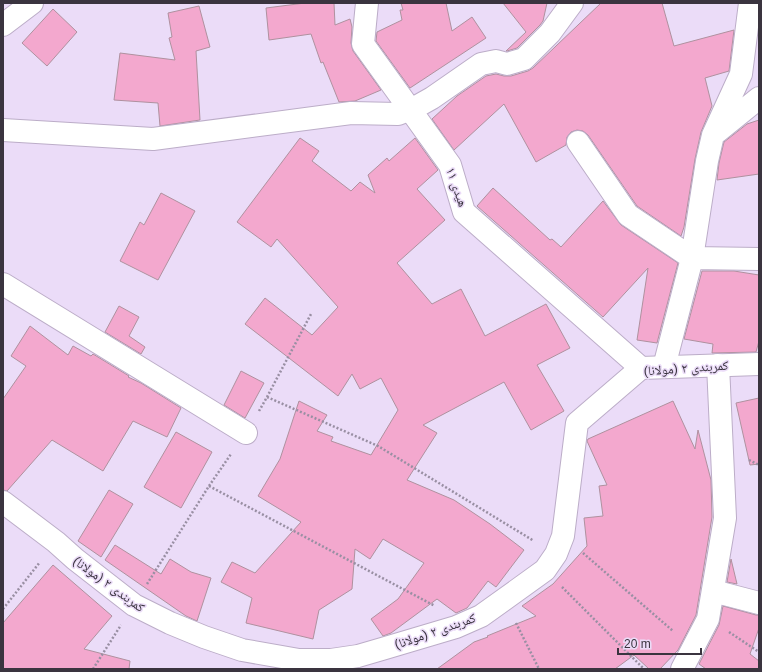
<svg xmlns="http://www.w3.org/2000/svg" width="762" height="672" viewBox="0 0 762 672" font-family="Arial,'Noto Naskh Arabic',sans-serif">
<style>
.building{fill:#f3a8ce;stroke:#af919f}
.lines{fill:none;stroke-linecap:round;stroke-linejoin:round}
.minor-casing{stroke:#bcadc8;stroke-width:24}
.tertiary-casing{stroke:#bcadc8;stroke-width:24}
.path{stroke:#998fa3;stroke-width:2.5;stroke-dasharray:2 2;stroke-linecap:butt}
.minor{stroke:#fff;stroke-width:22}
.tertiary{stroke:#fff;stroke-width:22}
.labels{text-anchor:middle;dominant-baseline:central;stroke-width:3;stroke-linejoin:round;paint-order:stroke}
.street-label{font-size:13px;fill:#3a343f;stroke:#ebdcf8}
</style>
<rect width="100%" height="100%" fill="#ebdcf8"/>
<path class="building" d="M305 3H334L335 25 350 19 352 27 351 43 353 51 381 90 355 101 339 102 323 62 321 63 311 34 269 40 266 8Z
M401 3H446L452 31 472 17 486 38 410 88 376 41 377 32 402 20 400 10H403Z
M503 3H547L543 21 540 25 517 48 507 51H506L526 32Z
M601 3H662L674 46 734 30 729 71 705 78 712 106 701 132 695 159 684 227 681 236 637 206 588 135 583 131 577 130 571 132 567 137 566 145 536 162 504 104 454 150 432 119 457 96 486 76 496 74 504 76H511L528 71 533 68Z
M199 6 210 47 196 51 200 120 160 126 158 103 114 100 120 53 175 60 169 38 172 37 168 13Z
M53 9 77 32 47 66 22 43Z
M759 120V174L717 180 719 163 724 142 747 124Z
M300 138 319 151 312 161 351 191 360 182 375 193 368 175 387 158 389 161 415 138 438 170 417 189 445 220 397 263 432 304 461 289 485 336 546 304 570 348 537 365 564 411 531 430 504 382 423 425 437 433 407 480 454 500 490 524 524 550 496 587 488 581 467 608 456 613 437 599 391 633 383 636 371 619 398 599 424 563 383 539 370 559 355 549 352 589 319 610 313 639 246 623 252 598 221 582 232 562 255 573 301 522 258 496 280 459 299 401 327 415 317 431 333 437 331 441 371 455 398 410 381 378 360 389 352 374 338 396 245 324 265 298 312 335 338 307 277 239 271 247 237 222Z
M493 188 550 240 552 239 561 247 603 201 621 225 678 263 657 343 637 340 648 268 603 317 477 206Z
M161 193 195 211 158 280 120 261 140 222 144 225Z
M702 271H734L759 275V341L756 352 712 353 713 344 684 339Z
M119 306 139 317 129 336 145 347 141 354 105 332Z
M30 326 68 355 73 346 91 356 93 354 129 376 128 377 141 383 181 408 167 437 133 421 103 471 52 440 7 491 3 490V399L26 366 11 356Z
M241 371 264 383 245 418 224 405Z
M759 398V464L750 465 736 403Z
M673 401 695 449 698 430 711 480 712 517 696 615 678 650 660 669H649L634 655 615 669H437L474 642 488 637 487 636 536 616 522 606 553 584 587 546 584 518 603 516 599 486 607 485 587 441 588 439Z
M176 432 212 452 181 508 144 487Z
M109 490 133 504 101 557 78 541Z
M115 545 161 574 170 559 191 572 211 578 197 621 186 616 105 560Z
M731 559 737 584 727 582Z
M53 565 112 616 84 649 130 661 129 669H3V623Z
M723 606 756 615H759V628L750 654 759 661V669H706L699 664 719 625Z"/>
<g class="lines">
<g class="minor-casing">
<path id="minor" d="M367 3 363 44 450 165 464 212 641 368
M3 25 32 3
M3 130 153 139 351 113 398 114 416 107 432 98 481 64 496 61 507 64 524 59 550 33 572 3
M717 132 759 98
M578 142 628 215 692 258 759 259
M3 284 246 433
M664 367 692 258 707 161 713 135 741 74 750 3
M713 591 759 603
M682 669 708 619 725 518 718 365"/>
</g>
<g class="tertiary-casing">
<path id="tertiary" d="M3 502 56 542 75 559 134 605 170 623 204 637 242 650 299 660H331L358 656 382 649 456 627 481 616 502 601 545 570 556 554 563 536 577 423 641 368 759 364"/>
</g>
<path class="path" d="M267 397 378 446 534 541
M259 411 267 397 311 314
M749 460 759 465
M209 486 435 606
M583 553 673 631
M147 584 209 486 231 454
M562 587 644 669
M3 609 40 562
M516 623 539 669
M729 632 759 652
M93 669 121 625"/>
<use href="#minor" class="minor"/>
<use href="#tertiary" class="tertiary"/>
</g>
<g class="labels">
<g class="street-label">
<text transform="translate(457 187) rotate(71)">هیدی ۱۱</text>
<text transform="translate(686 368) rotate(-4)">کمربندی ۲ (مولانا)</text>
<text transform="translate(109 584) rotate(36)">کمربندی ۲ (مولانا)</text>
<text transform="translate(435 631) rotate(-19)">کمربندی ۲ (مولانا)</text>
</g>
</g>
<rect width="762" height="672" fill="none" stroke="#3a343f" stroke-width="8"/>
<path d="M618 648v6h83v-6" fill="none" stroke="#3a343f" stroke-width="2"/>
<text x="624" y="648" font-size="12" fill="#3a343f" stroke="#ebdcf8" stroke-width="3" paint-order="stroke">20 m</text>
</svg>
